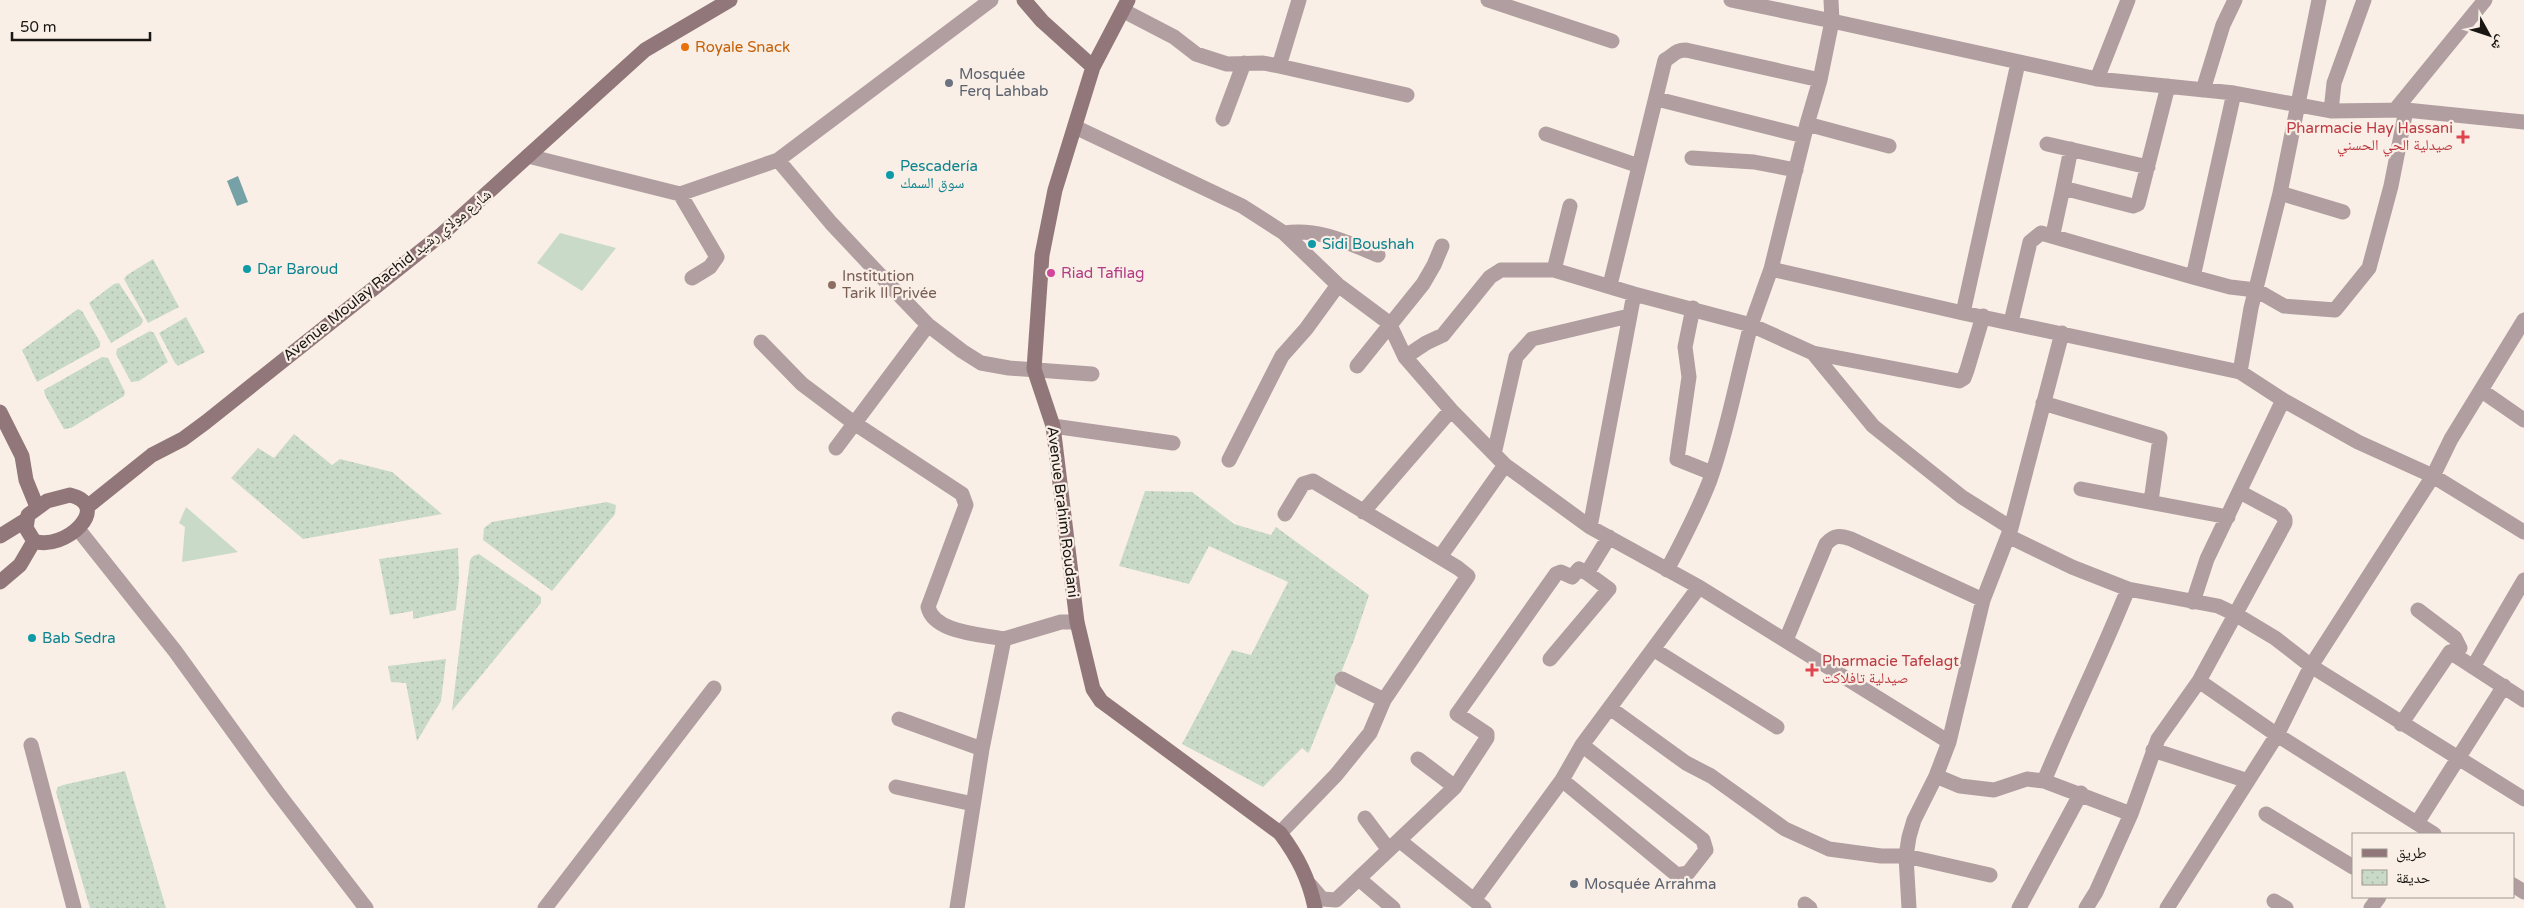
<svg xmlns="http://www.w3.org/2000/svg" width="2524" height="908" viewBox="0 0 2524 908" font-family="'Varela Round','Noto Naskh Arabic',sans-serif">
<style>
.grass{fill:#c9dac8}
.park{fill:url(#park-dots)}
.water{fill:#76a2a7}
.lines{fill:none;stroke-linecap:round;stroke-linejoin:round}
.street{stroke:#b19ea0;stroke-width:15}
.secondary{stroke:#917779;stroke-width:15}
.food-dot{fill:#e8710a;stroke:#f9efe6;stroke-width:2}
.worship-dot{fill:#6b7280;stroke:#f9efe6;stroke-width:2}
.health-dot{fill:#e0444e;stroke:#f9efe6;stroke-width:2}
.culture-dot{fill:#0f9aa8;stroke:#f9efe6;stroke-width:2}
.hotel-dot{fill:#d1479c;stroke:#f9efe6;stroke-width:2}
.education-dot{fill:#8d6e63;stroke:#f9efe6;stroke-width:2}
.labels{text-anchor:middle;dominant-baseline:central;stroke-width:4.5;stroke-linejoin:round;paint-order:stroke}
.food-label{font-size:15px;fill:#c56008;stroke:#f9efe6;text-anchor:start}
.worship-label{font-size:15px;fill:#5b616d;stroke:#f9efe6;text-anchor:start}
.health-label{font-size:15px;fill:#be3a42;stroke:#f9efe6;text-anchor:end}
.culture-label{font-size:15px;fill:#0d838f;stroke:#f9efe6;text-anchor:start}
.hotel-label{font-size:15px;fill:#b23c85;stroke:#f9efe6;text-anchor:start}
.street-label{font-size:15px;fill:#1a1613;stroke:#f9efe6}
.education-label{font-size:15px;fill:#785e54;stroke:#f9efe6;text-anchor:start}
</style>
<defs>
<pattern id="park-dots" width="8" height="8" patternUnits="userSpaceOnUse" patternTransform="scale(1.25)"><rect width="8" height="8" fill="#c9dac8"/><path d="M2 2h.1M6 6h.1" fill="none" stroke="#acbaab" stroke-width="1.8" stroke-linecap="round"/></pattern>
</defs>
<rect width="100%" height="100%" fill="#f9efe6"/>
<path class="grass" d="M560 233 616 248 582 291 537 263Z
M186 507 238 552 182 562 185 527 179 523Z"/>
<path class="park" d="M153 259 179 307 148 323 124 279 127 275Z
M119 283 143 320 141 325 111 343 89 303 114 284Z
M78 309 82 311 100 342V347L37 382 22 350Z
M186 317 205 352 178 366 175 363 159 333Z
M150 331 154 333 168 362 139 381 131 382 116 354 117 349Z
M102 357 108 358 125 392 124 396 71 428 64 429 45 395 44 390Z
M294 434 332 465 340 459 392 472 442 514 303 539 231 478 258 448 274 458Z
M1145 491 1192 492 1234 524 1271 535 1276 527 1369 595 1354 640 1310 750 1308 753 1302 748 1263 787 1182 744 1232 650 1251 655 1288 582 1209 546 1189 584 1119 566Z
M607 502 616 505 615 514 552 591 483 540 484 528 492 522Z
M458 548 459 579 456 610 413 619V611L390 615 379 559Z
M479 554 537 594 541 597V603L452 711 470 560 473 556Z
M446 659 441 701 417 741 406 683 391 682 388 666Z
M125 771 166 908H90L56 792 58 787 63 785Z"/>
<path class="water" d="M238 176 248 202 237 206 227 181Z"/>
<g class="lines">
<path class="street" d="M1488 0 1612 41
M1831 0 1832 21 2097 79 2234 93 2331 111 2406 110 2524 122
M1124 11 1174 37 1196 54 1227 64 1263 63 1279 66 1407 95
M1279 66 1299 0
M2097 79 2128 0
M2203 90 2223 25 2235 0
M1657 99 1804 136
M2395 110 2485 0
M2331 111 2334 83 2364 0
M1223 119 1244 63
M1807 124 1889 146
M1075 127 1242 206 1284 233 1338 285 1389 323 1405 357 1451 410 1505 465 1590 527 1699 587 1949 742
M1546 134 1639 166
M2047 144 2148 167
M528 156 680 194 778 160 991 0
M1692 158 1754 162 1796 170
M778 160 831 223 877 272 928 325 962 351 981 363 1009 368 1092 374
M2063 188 2071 149
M2280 193 2343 212
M680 194 717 257 710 267 692 278
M1284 233C1319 228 1346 242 1378 255
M2053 234 2063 188 2133 206 2138 204 2168 86
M1771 269 1963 313 2240 372 2283 400 2358 442 2433 476 2524 532
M1554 270 1570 206
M2193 277 2234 93
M1610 285 1665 60C1673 56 1675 50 1686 50L1820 80
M1693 308 1685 347 1689 377 1677 459 1712 473
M1963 313 2018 63
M2011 322 2030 242 2041 233 2193 277 2230 287 2256 290 2284 306 2335 310 2369 268 2391 186 2406 110
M761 342 802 384 854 423 962 494 966 505 928 607C934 633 981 634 1004 639
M1813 353 1873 426 1962 497 2011 528
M1405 357 1426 343 1443 335 1490 277 1501 270H1554L1634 294 1751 325 1771 269 1807 124 1820 80 1832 21 1731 0
M1357 366 1423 284 1434 265 1442 246
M2240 372 2251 308 2280 193 2319 0
M2482 391 2524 420
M2043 403 2160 438 2151 501
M1053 426 1173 443
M836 448 928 325
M1494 454 1516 357 1532 339 1629 316
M1229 460 1282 356 1306 329 1338 285
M2081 489 2228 517
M1363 512 1451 410
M1590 527 1634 294
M78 529 175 651 277 792 366 908
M2008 536 2072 567 2128 589 2218 606 2235 614 2275 638 2311 666 2524 799
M1440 557 1505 465
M1667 570C1683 540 1698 511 1710 480 1728 430 1737 376 1751 325L1813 353 1959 381 1964 378 1967 370 1983 316
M2193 602 2207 559 2283 400
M1786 640 1826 544C1834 535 1840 535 1851 539L1983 600
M1653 649 1777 727
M2450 652 2524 700
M1550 659 1609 589 1587 573 1609 537
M2473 667 2524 580
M1342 679 1384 700
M2199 681 2277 735 2434 834
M1610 708 1686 763 1711 776 1785 829 1829 849 1881 856H1906L1990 875
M899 719 982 749
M2401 724 2450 652 2460 648 2455 638 2418 610
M31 745 74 908
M2153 750 2248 781
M1418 759 1455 787
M1936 776 1960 786 1994 790 2027 779 2044 781 2131 814
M1562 780 1677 875 1688 873 1706 850 1703 840 1582 745
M2044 781C2071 716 2102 654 2128 589
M896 787 973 804
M2266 814 2353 867
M1365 818 1389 850
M2417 823 2504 686
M1280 833 1336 775 1370 733 1384 700 1468 576 1458 568 1313 481 1303 484 1285 514
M1400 841 1484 908
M1359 879 1393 908
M1310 885 1322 899 1336 900 1455 787 1487 738V734L1457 714 1556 574 1561 572 1572 577 1579 569 1587 573
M2513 885 2524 892
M1474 900 1562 780 1582 745 1699 587
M2274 901 2286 908
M1805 904 1810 908
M545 908 714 688
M957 908 982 749 1004 639 1061 622H1077
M1909 908 1906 856 1909 837 1914 820 1936 776 1949 742 1983 600 2011 528 2062 333
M2019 908 2081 793
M2086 908 2096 892 2131 814 2158 739 2199 681 2285 523V519L2281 514 2240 492
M2167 908 2277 735 2311 666 2433 476 2451 439 2524 320
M2371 908 2379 897"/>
<path class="secondary" d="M1024 0 1042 21 1093 67
M1128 0 1093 67 1055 190 1042 255 1034 369 1053 426 1077 622 1093 689 1101 701 1280 833C1298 857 1309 879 1315 908
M0 412 22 456 26 480 37 507
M70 495C114 506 64 552 34 541L26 528 28 515 47 501Z
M87 507 152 455 183 439 206 422 442 234 645 50 730 0
M0 536 26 520
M0 582 20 565 34 541"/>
</g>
<circle class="food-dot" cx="685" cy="47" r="5"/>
<g class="worship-dot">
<circle cx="949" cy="83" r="5"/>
<circle cx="1574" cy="884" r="5"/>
</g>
<g class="health-dot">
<path d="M2460.5 129.5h5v5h5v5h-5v5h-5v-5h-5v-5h5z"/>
<path d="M1809.5 662.5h5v5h5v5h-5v5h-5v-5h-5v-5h5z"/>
</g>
<g class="culture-dot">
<circle cx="890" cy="175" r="5"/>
<circle cx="1312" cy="244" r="5"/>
<circle cx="247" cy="269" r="5"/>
<circle cx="32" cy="638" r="5"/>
</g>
<circle class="hotel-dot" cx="1051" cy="273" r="5"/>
<circle class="education-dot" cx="832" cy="285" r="5"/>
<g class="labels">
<g class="food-label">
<text x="695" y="47">Royale Snack</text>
</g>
<g class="worship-label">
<text x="959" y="74">Mosquée<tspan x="959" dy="17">Ferq Lahbab</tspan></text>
<text x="1584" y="884">Mosquée Arrahma</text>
</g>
<g class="health-label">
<text x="2453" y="128">Pharmacie Hay Hassani<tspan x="2453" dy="17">صيدلية الحي الحسني</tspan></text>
<text x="1822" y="661" text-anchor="start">Pharmacie Tafelagt<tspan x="1822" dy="17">صيدلية تافلاكت</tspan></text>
</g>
<g class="culture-label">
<text x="900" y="166">Pescadería<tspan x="900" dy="17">سوق السمك</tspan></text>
<text x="1322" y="244">Sidi Boushah</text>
<text x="257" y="269">Dar Baroud</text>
<text x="42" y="638">Bab Sedra</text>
</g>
<g class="hotel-label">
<text x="1061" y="273">Riad Tafilag</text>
</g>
<g class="street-label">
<text transform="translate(387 275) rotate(-39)">Avenue Moulay Rachid شارع مولاي رشيد</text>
<text transform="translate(1063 512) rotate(83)">Avenue Brahim Roudani</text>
</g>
<g class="education-label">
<text x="842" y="276">Institution<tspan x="842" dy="17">Tarik II Privée</tspan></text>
</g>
</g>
<rect x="2352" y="833" width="162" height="65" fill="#f9efe6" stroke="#a09892"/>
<rect x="2362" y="849" width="25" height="8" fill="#917779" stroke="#a09892"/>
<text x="2396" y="858" font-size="15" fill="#1a1613">طريق</text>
<rect x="2362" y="870" width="25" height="15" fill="url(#park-dots)" stroke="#a09892"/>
<text x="2396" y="883" font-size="15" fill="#1a1613">حديقة</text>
<g transform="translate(2489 35) rotate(130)" stroke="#f9efe6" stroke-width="4" paint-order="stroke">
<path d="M0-4L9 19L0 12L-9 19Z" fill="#1a1613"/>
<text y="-8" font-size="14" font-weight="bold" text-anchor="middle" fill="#1a1613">ش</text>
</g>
<path d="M12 32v8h138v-8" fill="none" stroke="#1a1613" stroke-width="2.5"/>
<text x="20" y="32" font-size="15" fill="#1a1613" stroke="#f9efe6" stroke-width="4" paint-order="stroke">50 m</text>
</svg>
